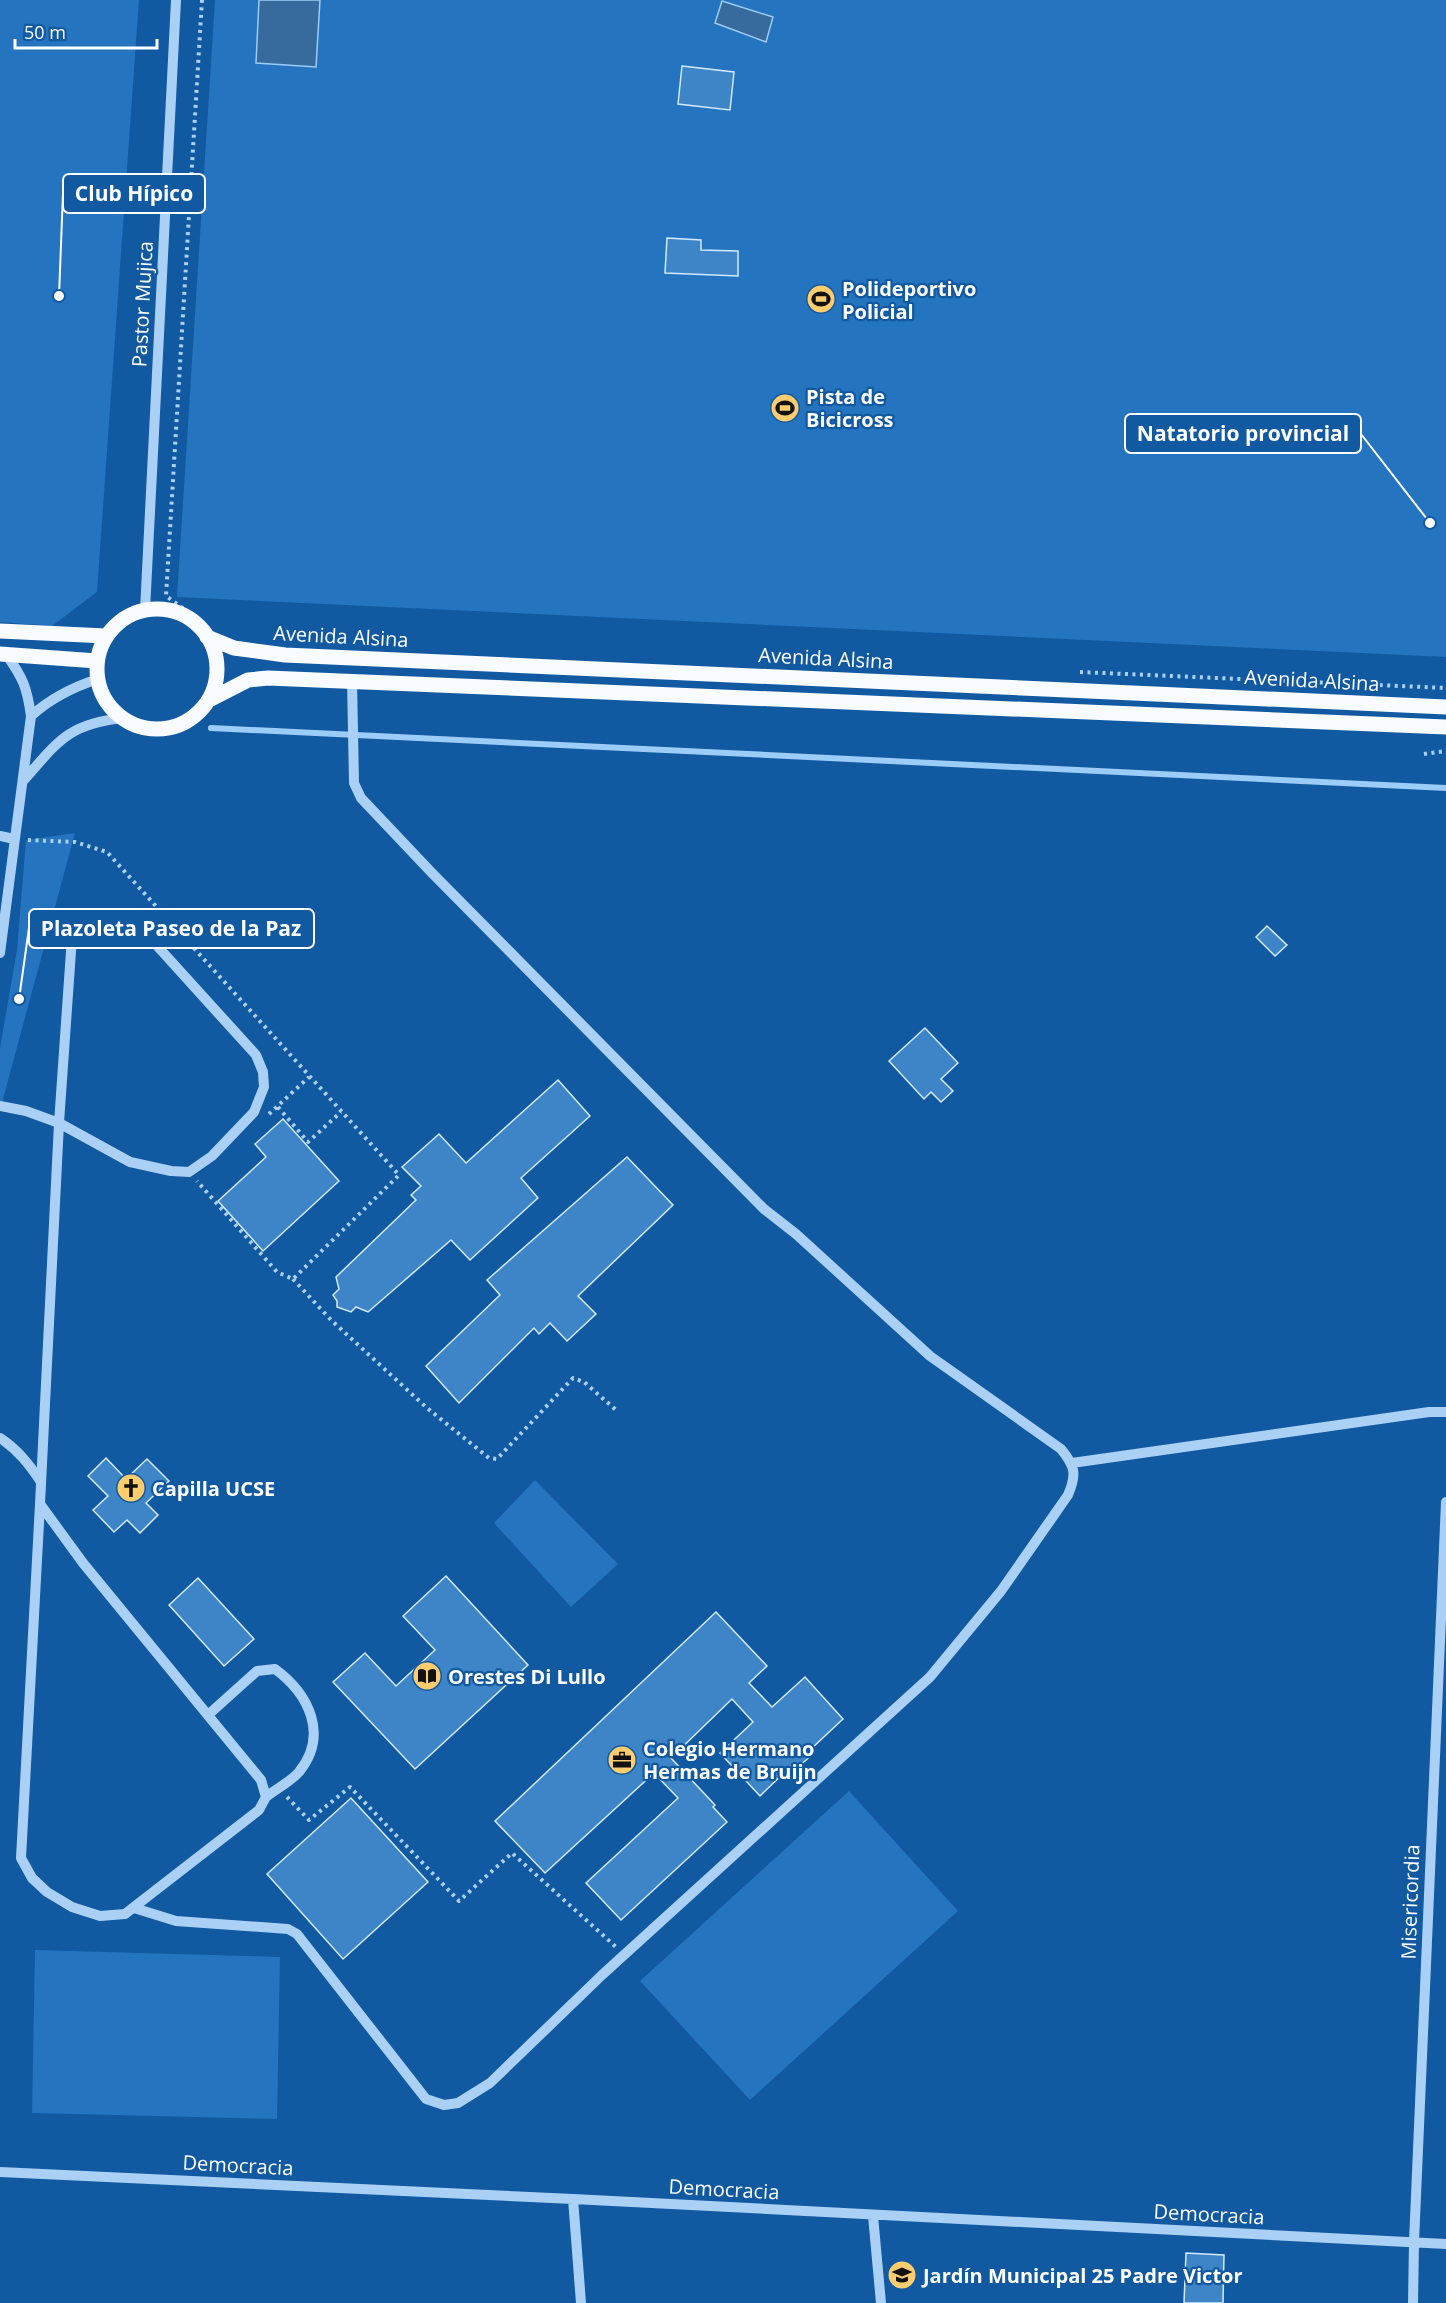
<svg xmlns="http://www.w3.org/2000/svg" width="1446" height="2303" viewBox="0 0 1446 2303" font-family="'Open Sans',sans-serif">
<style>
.green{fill:#2474bf}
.water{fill:#376a9d;stroke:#9cccf8;stroke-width:1.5}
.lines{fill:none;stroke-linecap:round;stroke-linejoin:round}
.stream{stroke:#9cccf8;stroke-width:6}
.building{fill:#3e85c8;stroke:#d3e9fe;stroke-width:1.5}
.path{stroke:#aad1f5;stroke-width:4;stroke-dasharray:3 4.5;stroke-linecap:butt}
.minor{stroke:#aad1f5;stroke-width:10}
.major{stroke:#f8fbff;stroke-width:15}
.labels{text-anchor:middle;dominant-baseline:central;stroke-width:4.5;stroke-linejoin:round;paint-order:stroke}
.poi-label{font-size:20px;font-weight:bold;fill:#fff;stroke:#1159a0;text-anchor:start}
.street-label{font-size:20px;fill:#fff;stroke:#1159a0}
.leader{fill:none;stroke:#fff;stroke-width:2}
.callout-dot{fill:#fff;stroke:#1159a0;stroke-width:2}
.callout{fill:#1159a0;stroke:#fff;stroke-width:2}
.callout-label{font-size:21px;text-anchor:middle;font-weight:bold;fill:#fff}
</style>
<rect width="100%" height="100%" fill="#1159a0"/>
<path class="green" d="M0 0H139L97 592 52 626 0 622Z
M215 0H1446V657L177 597Z
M75 833 0 1110V1048L17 950 26 840Z
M535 1480 618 1564 571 1607 494 1523Z
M849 1791 958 1911 750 2100 640 1981Z
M35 1950 280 1957 277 2119 32 2113Z"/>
<path class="water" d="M259 0H320L316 67 256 63Z
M722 1 773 17 766 42 715 23Z"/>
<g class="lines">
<path class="stream" d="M211 728 1446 788"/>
</g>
<path class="building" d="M682 66 734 72 730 110 678 104Z
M667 238 701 240V250L738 251V276L665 273Z
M1267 926 1287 945 1275 956 1256 937Z
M925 1028 958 1063 941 1079 953 1091 941 1102 931 1092 924 1099 889 1061Z
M558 1080 590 1116 521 1178 538 1198 470 1260 451 1240 368 1312 356 1307 351 1312 337 1307V1301L333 1295 339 1289 336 1277 416 1200 411 1195 421 1186 402 1167 439 1134 466 1163Z
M283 1119 339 1181 263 1251 218 1201 266 1157 255 1144Z
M627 1157 673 1205 578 1296 596 1314 567 1341 550 1323 539 1334 534 1328 459 1403 426 1366 500 1295 487 1280Z
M106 1458 126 1479 147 1459 169 1481 146 1503 158 1515 140 1533 127 1520 114 1532 93 1510 108 1496 88 1476Z
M446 1576 528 1665 415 1769 333 1682 365 1653 396 1686 435 1650 403 1616Z
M198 1578 254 1639 224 1666 169 1605Z
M716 1612 767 1666 749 1683 772 1707 805 1677 843 1719 810 1750 814 1753 797 1768 793 1764 760 1796 720 1753 753 1722 732 1699 671 1758 715 1805 713 1807 727 1822 621 1920 586 1883 678 1798 654 1773 545 1873 495 1821Z
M351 1798 428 1882 343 1959 267 1874Z
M1186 2253 1224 2255 1223 2303H1184Z"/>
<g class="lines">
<path class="path" d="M202 0 166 596 203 623
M1080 672 1446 688
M1424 754 1446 751
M28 840 75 842 107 852 399 1175 293 1279 277 1272 197 1181
M278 1107 308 1142 341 1112
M269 1114 309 1077
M293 1279 331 1320 427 1408 489 1458 497 1459 573 1378 584 1382 616 1410
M287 1797 309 1820 350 1787 459 1901 512 1853 616 1947"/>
<path class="minor" d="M145 610 176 0
M31 716C51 698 73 687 98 679
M23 781C58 742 67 724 123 718
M0 836 14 839
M0 953 31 716C27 687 23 678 6 654
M0 1106 26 1111 59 1123 130 1162 171 1171 189 1172 212 1156 254 1112 264 1087 263 1072 256 1055 150 938C116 918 107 915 72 937L59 1123 40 1504 83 1563 261 1780 266 1797 259 1810 125 1914 100 1916 72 1907 47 1892 32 1878 21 1858 40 1504
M0 1438C18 1450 29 1464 41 1482
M1072 1463 1429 1412H1446
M208 1715 257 1671 275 1669C309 1694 329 1735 299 1772 290 1782 276 1789 266 1797
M134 1908 176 1921 288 1929 297 1934 426 2099 444 2105 458 2103 490 2083 602 1975 930 1677 1001 1591 1068 1495C1077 1474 1075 1466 1061 1449L930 1356 796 1234 764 1209 432 873 361 798 354 783 352 680
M0 2172 573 2199 1446 2244
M573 2199 581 2303
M873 2216 881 2303
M1413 2303 1414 2242 1446 1502"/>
<path class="major" d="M97 669a60 60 0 1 1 120 0a60 60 0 1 1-120 0Z
M0 631 106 636
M207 637 234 648 285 655 1446 707
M0 654 97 661
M209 700 248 680 268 678 1446 727"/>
</g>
<defs>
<g id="stadium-disc" transform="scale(1.5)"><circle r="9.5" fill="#ffcc6e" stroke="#1159a0"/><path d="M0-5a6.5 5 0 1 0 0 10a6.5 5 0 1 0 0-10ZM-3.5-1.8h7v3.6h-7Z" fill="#111"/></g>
<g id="church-disc" transform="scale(1.5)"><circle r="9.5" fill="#ffcc6e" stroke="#1159a0"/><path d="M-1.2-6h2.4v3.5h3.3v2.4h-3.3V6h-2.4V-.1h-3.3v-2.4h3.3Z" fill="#111"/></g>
<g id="library-disc" transform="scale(1.5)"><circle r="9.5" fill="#ffcc6e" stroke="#1159a0"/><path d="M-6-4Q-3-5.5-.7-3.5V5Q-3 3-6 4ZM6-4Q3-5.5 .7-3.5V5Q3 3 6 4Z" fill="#111"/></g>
<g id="office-disc" transform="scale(1.5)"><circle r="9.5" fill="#ffcc6e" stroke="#1159a0"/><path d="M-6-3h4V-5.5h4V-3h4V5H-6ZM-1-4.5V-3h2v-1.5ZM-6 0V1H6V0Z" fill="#111"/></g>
<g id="school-disc" transform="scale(1.5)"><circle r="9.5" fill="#ffcc6e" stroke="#1159a0"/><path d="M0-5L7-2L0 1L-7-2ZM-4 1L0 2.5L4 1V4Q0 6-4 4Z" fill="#111"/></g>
</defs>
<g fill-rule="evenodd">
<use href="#stadium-disc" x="821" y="299"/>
<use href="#stadium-disc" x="785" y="408"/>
<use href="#church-disc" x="131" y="1488"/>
<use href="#library-disc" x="427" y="1676"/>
<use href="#office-disc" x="622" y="1760"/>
<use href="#school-disc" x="902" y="2275"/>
</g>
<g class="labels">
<g class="poi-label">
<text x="842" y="288">Polideportivo<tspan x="842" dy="23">Policial</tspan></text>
<text x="806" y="396">Pista de<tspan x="806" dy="23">Bicicross</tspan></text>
<text x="152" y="1488">Capilla UCSE</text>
<text x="448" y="1676">Orestes Di Lullo</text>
<text x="643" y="1748">Colegio Hermano<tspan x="643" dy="23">Hermas de Bruijn</tspan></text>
<text x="923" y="2275">Jardín Municipal 25 Padre Victor</text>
</g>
<g class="street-label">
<text transform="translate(142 304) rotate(-87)">Pastor Mujica</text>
<text transform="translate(341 636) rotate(3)">Avenida Alsina</text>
<text transform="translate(826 658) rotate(3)">Avenida Alsina</text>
<text transform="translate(1312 680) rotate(3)">Avenida Alsina</text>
<text transform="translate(1410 1902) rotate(-88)">Misericordia</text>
<text transform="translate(238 2165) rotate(3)">Democracia</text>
<text transform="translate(724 2189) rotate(3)">Democracia</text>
<text transform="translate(1209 2214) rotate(3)">Democracia</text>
</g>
</g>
<path class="leader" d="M59 296L63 193M1430 523L1361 434M19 999L29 928"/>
<g class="callout-dot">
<circle cx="59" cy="296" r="6"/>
<circle cx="1430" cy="523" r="6"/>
<circle cx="19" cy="999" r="6"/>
</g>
<g class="callout">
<rect x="63" y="174" width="142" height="39" rx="6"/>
<rect x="1125" y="414" width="236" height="39" rx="6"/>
<rect x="29" y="909" width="285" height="39" rx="6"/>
</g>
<g class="callout-label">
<text x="134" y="201">Club Hípico</text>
<text x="1243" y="441">Natatorio provincial</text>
<text x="171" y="936">Plazoleta Paseo de la Paz</text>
</g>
<path d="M15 39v9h142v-9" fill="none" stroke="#ffffff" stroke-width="3"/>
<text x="24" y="39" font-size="18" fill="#ffffff" stroke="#1159a0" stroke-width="4.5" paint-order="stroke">50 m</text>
</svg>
